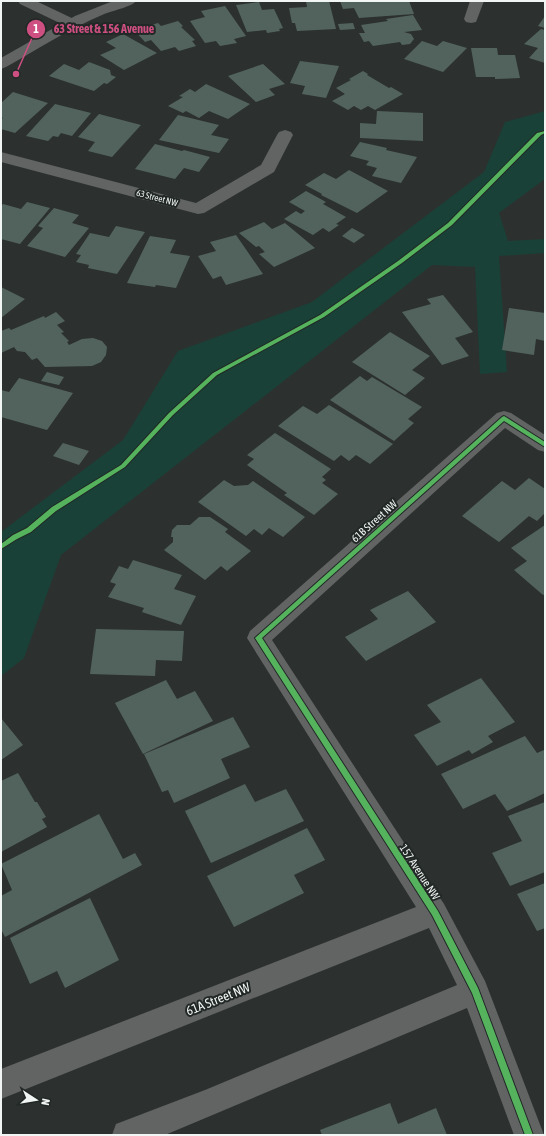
<svg xmlns="http://www.w3.org/2000/svg" width="546" height="1136" viewBox="0 0 546 1136" font-family="'Asap Condensed',sans-serif">
<style>
.green{fill:#1a4137}
.building{fill:#52635e}
.lines{fill:none;stroke-linecap:round;stroke-linejoin:round}
.minor{fill:#626464;fill-rule:evenodd}
.tertiary{fill:#626464;fill-rule:evenodd}
.cycleway-casing{stroke:#212826;stroke-width:2}
.cycleway{fill:#56b35d;fill-rule:evenodd}
.labels{text-anchor:middle;dominant-baseline:central;stroke-width:4;stroke-linejoin:round;paint-order:stroke}
.far-street-label{font-size:9px;fill:#f1f5f4;stroke:#212826}
.street-label{font-size:11px;fill:#f1f5f4;stroke:#212826}
.near-street-label{font-size:13px;fill:#f1f5f4;stroke:#212826}
.leader{fill:none;stroke:#ce4f81;stroke-width:1.5}
.callout-dot{fill:#ce4f81;stroke:#212826;stroke-width:1.5}
.mark-label{font-size:12px;text-anchor:middle;font-weight:bold;fill:#fff}
.callout-label{font-size:12px;text-anchor:middle;font-weight:bold;fill:#ce4f81;stroke:#212826;stroke-width:4;stroke-linejoin:round;paint-order:stroke}
</style>
<rect width="100%" height="100%" fill="#2c312f"/>
<path class="green" d="M545 111V179L499 213 508 241 545 239V253L499 256 507 372 480 374 475 267 432 265 61 555 24 658 1 676V532L123 440 178 351 312 302 484 172 505 122Z"/>
<path class="building" d="M306 1H329L336 29 297 31 295 23H292L289 8 307 7Z
M340 1H409L414 14 359 18 354 8 343 9Z
M259 2 262 10 274 9 283 28 279 29 280 31 267 33 266 30 247 32 236 5Z
M225 6 246 36 234 39 237 43 220 46 216 41 205 43 190 21 205 17 201 11Z
M413 15 422 30 404 32 411 34 414 39 410 44 402 45 400 42 373 46 369 41 364 42 359 33H365L361 25 388 21 386 19Z
M545 16V28L538 26Z
M178 21 183 26 181 27 195 40 192 41 196 46 179 51 175 47 161 51 151 40 145 42 134 30 158 23 161 26Z
M353 23 355 29 340 30 338 24Z
M541 29 545 30V63L529 58 538 48 524 44Z
M123 34 157 53 124 70 100 55 116 48 106 42Z
M422 41 437 46 443 41 467 48 443 72 404 59Z
M471 48H497L498 55H515L520 78 495 79V77H476Z
M300 61 339 66 326 98 302 94 305 86 290 83Z
M89 62 110 70 111 75 116 77 107 84 104 83 94 91 49 76 64 64 79 70Z
M263 64 285 84 269 89 275 95 256 102 228 76Z
M363 71 368 74 367 75 389 88 391 87 403 94 375 110 368 106 361 110 354 106 348 110 332 101 345 94 336 88 351 80 349 79Z
M206 84 250 104 228 119 209 111 199 118 186 111 183 113 168 106 183 97 179 96 190 89 195 92Z
M13 92 48 103 15 133 1 129V120L3 118 1 117V103Z
M55 104 91 113 72 136 61 133 58 137 53 136 48 141 26 136Z
M377 111 423 113V141L360 138V123L376 124Z
M99 114 141 125 112 157 88 151 95 142 78 137Z
M178 115 219 125 211 135 229 139 219 153 159 140Z
M360 142 387 148 386 150 417 157 401 183 372 176 377 168 366 165 369 161 350 156Z
M155 144 182 151 184 150 210 157 199 172 184 168 175 179 135 169Z
M349 170 388 191 357 213 321 195 322 194 305 185 324 173 336 179Z
M306 191 326 202 323 204 346 217 336 224 339 225 329 232 323 228 313 235 284 219 296 211 301 214 305 211 289 202Z
M27 202 50 208 20 244 1 239V206L3 204 21 209Z
M54 208 79 215 72 223 89 228 65 257 27 246 43 228 38 226Z
M264 222 272 229 285 223 315 248 274 267 259 254 265 252 259 246 256 247 239 233Z
M116 226 145 232 117 274 88 268 89 265 76 262 81 255 76 254 90 233 109 237Z
M352 228 365 235 354 243 342 236Z
M236 235 263 274 226 285 221 276 213 279 198 256 216 251 210 242Z
M150 236 176 240 170 253 190 256 176 288 156 285 155 287 127 283Z
M1 287 25 299 1 318Z
M443 295 473 332 455 338 469 356 442 365 402 312 431 304 427 299Z
M509 308 545 313V341L536 339 534 355 502 350Z
M56 312 65 321 57 325 64 332 61 333 69 341 67 342 69 345 82 339 93 338 102 341 107 347 106 355 101 362 92 366 45 367 37 358 32 360 25 352 17 351 14 347 1 353V331L9 328 11 330 44 316 45 318Z
M390 332 430 356 412 370 425 378 405 395 352 362Z
M47 372 64 377 59 385 41 381Z
M360 376 367 381 372 377 422 407 408 419 414 423 394 441 330 400Z
M19 378 73 393 47 430 1 417V390L9 392Z
M329 405 393 444 370 464 356 455 349 461 341 455 334 461 278 426 303 406 317 414Z
M275 433 331 469 322 477 326 480 322 483 338 494 314 515 284 495 287 493 247 465 254 459 247 455Z
M63 443 89 451 79 465 53 456Z
M529 478 545 489V513L537 521 529 516 499 542 462 516 502 481 515 490Z
M224 480 234 486 248 485 253 481 305 517 283 537 269 528 262 535 254 529 246 536 198 502Z
M199 517H210L228 529 225 532 251 551 227 571 221 566 205 580 164 550 173 542V537H171L172 530 177 525H190Z
M545 525V594L543 595 514 570 527 561 511 548Z
M133 560 182 575 174 589 196 596 181 625 142 612 144 608 108 597 116 584 110 582 119 566 128 569Z
M408 591 436 622 366 661 345 637 378 619 370 610Z
M96 629 184 631 182 661 156 660 155 676 90 674Z
M481 678 515 722 488 736 493 742 472 754 469 750 437 766 414 735 441 722 427 705Z
M166 680 177 699 195 691 213 721 143 754 115 703Z
M233 717 250 747 221 759 230 778 174 803 168 790 162 792 144 754Z
M1 718 23 745 1 760Z
M525 736 537 753 544 750 545 752V793L507 811 495 794 463 809 441 774Z
M18 773 35 802H37L46 817 42 819 47 827 1 852V781Z
M245 784 255 802 286 789 304 821 211 863 185 811Z
M545 802V872L510 886 492 853 522 841 508 816Z
M99 814 123 859 135 853 142 865 5 937 1 929V896L12 890 1 864Z
M307 828 325 860 294 875 304 893 234 927 207 876Z
M545 883V928L537 931 517 894Z
M90 898 119 960 65 988 57 971 30 984 10 938Z
M390 1103 398 1124 436 1108 447 1135H322L320 1130Z"/>
<g class="lines">
<path class="minor" d="M18 1H36L78 21 80 24 78 27 73 28 68 27 20 4Z
M470 1H484L476 22 471 23 466 22 464 19Z
M285 130 291 132 293 135 274 172 204 213 198 214 1 162V152L196 203 261 165 277 135 279 132Z
M504 411 511 413 545 435V452L538 450 505 428 272 640 444 904 485 981 544 1135H514L467 1008 165 1135H112L116 1124 205 1090 457 985 429 928 1 1099V1069L416 907 247 638 250 631 497 413Z"/>
<path class="tertiary" d="M113 1H136C132 7 110 11 102 15 69 29 38 49 6 67L1 69V58L75 16Z"/>
<g class="cycleway-casing">
<path id="cycleway" d="M545 131V133L541 135 452 225 402 263 324 317 217 375 173 415 125 467 56 511 31 532 17 539 1 549V544L13 535 27 528 52 507 121 465 169 413 213 373 320 315 398 261 448 223 537 133Z
M504 416 545 442V447L504 421 262 638 438 911 478 988 533 1135H525L472 993 432 915 255 638 502 417Z"/>
</g>
<use href="#cycleway" class="cycleway"/>
</g>
<g class="labels">
<g class="far-street-label">
<text transform="translate(157 198) rotate(15)">63 Street NW</text>
</g>
<g class="street-label">
<text transform="translate(374 521) rotate(-42)">61B Street NW</text>
<text transform="translate(420 872) rotate(57)">157 Avenue NW</text>
</g>
<g class="near-street-label">
<text transform="translate(218 999) rotate(-22)">61A Street NW</text>
</g>
</g>
<path class="leader" d="M16 74L36 29"/>
<g class="callout-dot">
<circle cx="16" cy="74" r="4"/>
<circle cx="36" cy="29" r="10"/>
</g>
<g class="mark-label">
<text x="36" y="33">1</text>
</g>
<g class="callout-label">
<text x="104" y="33">63 Street &amp; 156 Avenue</text>
</g>
<rect width="546" height="1136" fill="none" stroke="#f1f5f4" stroke-width="4"/>
<g transform="translate(36 1100) rotate(102)" stroke="#212826" stroke-width="3" paint-order="stroke">
<path d="M0-3L7 15L0 10L-7 15Z" fill="#f1f5f4"/>
<text y="-6" font-size="11" font-weight="bold" text-anchor="middle" fill="#f1f5f4">N</text>
</g>
</svg>
